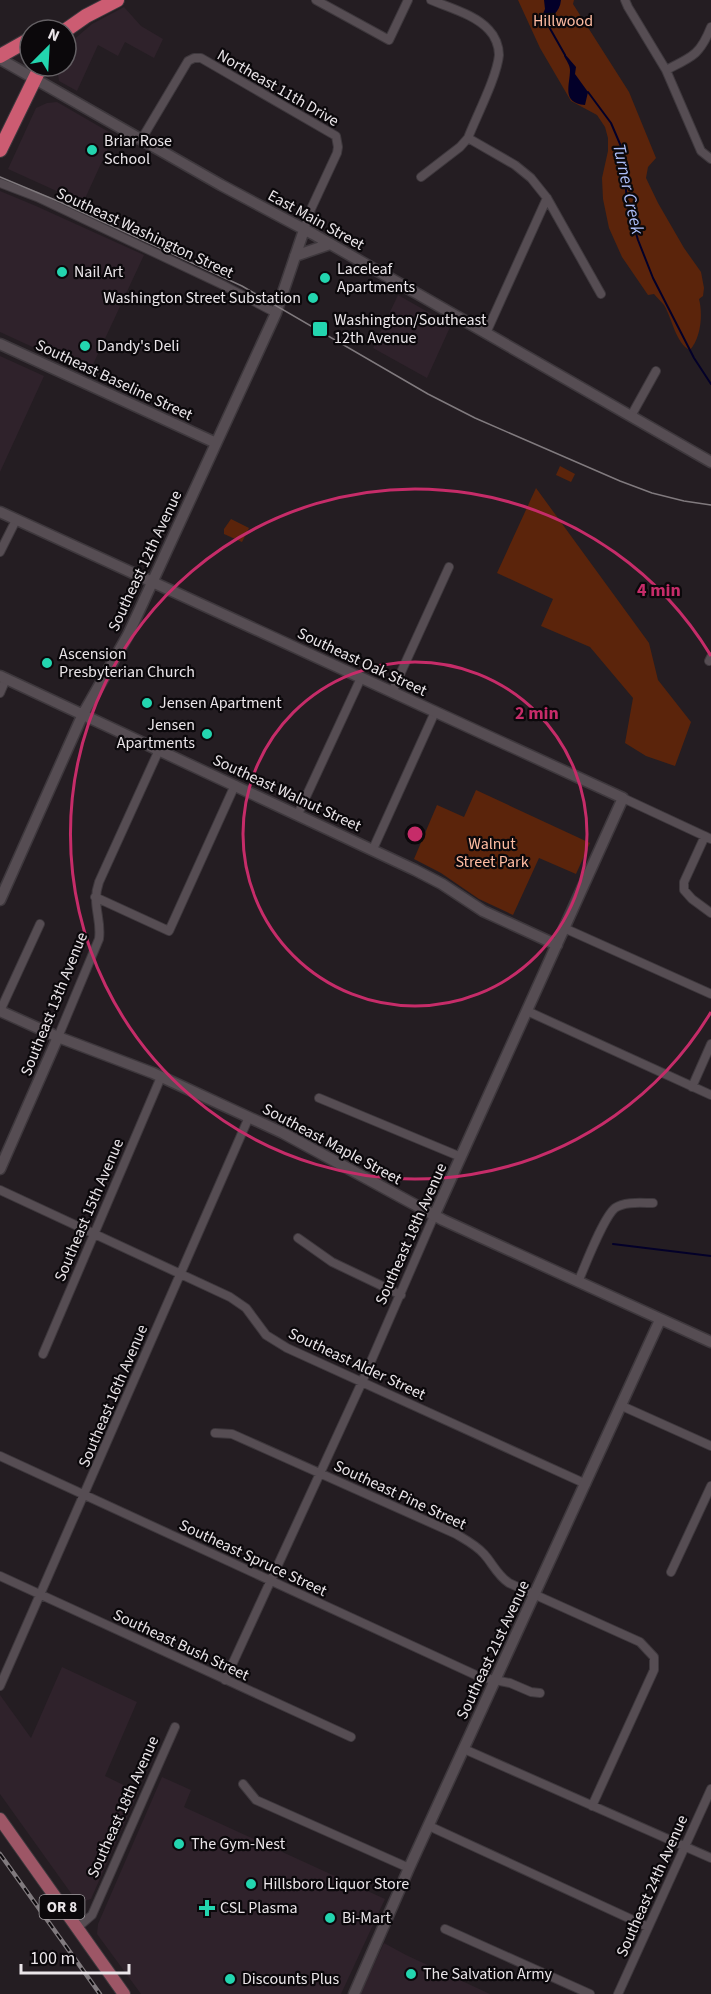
<svg xmlns="http://www.w3.org/2000/svg" width="711" height="1994" viewBox="0 0 711 1994" font-family="'Source Sans 3',sans-serif">
<style>
.built{fill:#2f222b}
.green{fill:#5b240b}
.water{fill:#030029}
.lines{fill:none;stroke-linecap:round;stroke-linejoin:round}
.stream{stroke:#030029;stroke-width:2}
.street-casing{stroke:#3e383d;stroke-width:10}
.secondary-casing{stroke:#3e383d;stroke-width:13}
.primary-casing{stroke:#3e383d;stroke-width:14}
.highway-casing{stroke:#3e383d;stroke-width:16}
.street{stroke:#564d53;stroke-width:8}
.secondary{stroke:#564d53;stroke-width:10}
.primary{stroke:#9d5666;stroke-width:12}
.highway{stroke:#cc5c72;stroke-width:14}
.tram{stroke:#807a7e;stroke-width:1.5}
.rail-casing{stroke:#807a7e;stroke-width:4.5}
.rail{stroke:#0b080b;stroke-width:2;stroke-dasharray:7;stroke-linecap:butt}
.ring{fill:none;stroke:#c62c69;stroke-width:3}
.poi-dot{fill:#23d5af;stroke:#0b080b;stroke-width:2}
.labels{text-anchor:middle;dominant-baseline:central;stroke-width:4.5;stroke-linejoin:round;paint-order:stroke}
.shield{fill:#0b080b;stroke:#a7a3a6;stroke-width:1.5}
.shield-label{font-size:15px;font-weight:bold;fill:#eae5e9}
.park-label{font-size:16px;fill:#ffbca2;stroke:#0b080b}
.street-label{font-size:16px;fill:#eae5e9;stroke:#0b080b}
.poi-label{font-size:16px;fill:#eae5e9;stroke:#0b080b;text-anchor:start}
.water-label{font-size:18px;font-style:italic;fill:#abbcf7;stroke:#0b080b}
.centre{fill:#c62c69;stroke:#0b080b;stroke-width:3}
.ring-label{font-size:18px;text-anchor:middle;font-weight:bold;fill:#c62c69;stroke:#0b080b;stroke-width:4.5;stroke-linejoin:round;paint-order:stroke}
</style>
<rect width="100%" height="100%" fill="#241d22"/>
<path class="built" d="M124 7 141 26 163 39 154 58 125 42 118 56 98 45 77 91 59 81 57 66H66V49L71 42 92 24Z
M57 102 114 135 83 203 8 169 36 108 47 103Z
M0 191 36 206 144 255 89 373 0 332Z
M398 295 451 325 427 378 373 348Z
M0 356 44 376 0 472Z
M62 1667 137 1702 105 1776 138 1792 91 1899 78 1903 0 1794V1695L31 1738Z
M162 1777 191 1790 184 1807 385 1899 341 1994H141L97 1934 98 1924Z
M384 1943 406 1955 490 1994H360Z"/>
<path class="green" d="M518 0H574L573 4 629 92 656 158 648 167 646 178 658 203 684 248 701 272 704 288 703 296 699 299C703 315 701 337 690 350 676 344 672 318 664 305 661 301 657 298 654 294L648 295 622 257 609 228 603 199 602 178 608 151V138L605 127 597 115 571 101 540 48Z
M560 466 575 474 571 482 556 475Z
M536 488 649 643 658 680 691 722 675 766 646 756 625 743 633 698 590 647 541 626 553 599 497 573Z
M231 519 249 528 242 542 224 534V529Z
M476 790 590 843 576 874 539 858 513 915 479 899 441 873 414 859 437 805 464 817Z"/>
<path class="water" d="M544 0H561C560 13 550 17 543 26L539 23 545 9Z
M564 53 576 67 575 74 588 92 585 105C561 103 570 85 570 70 570 65 566 60 564 56Z"/>
<g class="lines">
<path class="stream" d="M549 17 548 25 565 55
M588 92 611 123 623 151 627 203 638 240 653 278 694 358 711 384
M613 1244 711 1256"/>
<g class="street-casing">
<path id="street" d="M316 0 389 40 408 0
M431 0C450 8 476 15 489 30 495 36 499 46 499 55 497 77 476 117 468 138L515 165 531 178 547 198 601 294
M625 0 628 7 666 70 701 151 711 159
M666 70C692 57 700 55 711 27
M141 140 188 61 194 58H201L336 136 338 147 337 153 311 209 304 230
M421 177 460 147 468 138
M0 183 37 197 223 285 276 313
M486 333 547 198
M631 416 656 371
M0 552 16 520
M709 661 711 657
M392 692 449 567
M0 693 6 679
M623 798 711 839
M298 814 361 678
M705 836 684 882V890L692 899 711 913
M373 849 435 712
M95 897 169 931 235 785
M564 928 711 994
M0 1011 40 924
M527 1011 711 1095
M58 1037 99 939C102 918 91 905 99 882L159 750
M692 1087 711 1044
M319 1098 461 1157
M0 1190 230 1297 246 1308 266 1335 287 1348 586 1484
M298 1238 332 1262 401 1295
M578 1282C585 1266 603 1218 615 1208 625 1201 642 1203 653 1203
M43 1354 161 1077
M622 1406 711 1446
M215 1433 232 1434 456 1534C466 1540 476 1545 484 1554 493 1564 497 1575 509 1583L640 1642 654 1657V1670L592 1806
M0 1456 480 1677 510 1683 531 1692 540 1693
M671 1572 711 1486
M0 1576 351 1737
M225 1680 362 1382 434 1216
M0 1686 249 1117
M464 1749 711 1858
M243 1784 256 1800 409 1868
M429 1826 648 1927
M77 1928 92 1915 175 1727
M445 1929 590 1994
M618 1994 711 1789"/>
</g>
<g class="secondary-casing">
<path id="secondary" d="M0 59 221 185 313 234 711 462
M295 256 330 244
M0 344 216 443
M0 512 623 798 434 1216
M0 676 415 870 442 884 483 911 557 945
M0 900 83 714 128 635 276 313 304 230
M0 1011 58 1037 153 1073 283 1133 443 1220 711 1342
M0 1169 58 1037
M354 1994 409 1868 660 1320"/>
</g>
<g class="primary-casing">
<path id="primary" d="M0 1819 124 1994"/>
</g>
<g class="highway-casing">
<path id="highway" d="M66 30 86 16 117 0
M0 56 30 39
M0 150 41 66"/>
</g>
<use href="#street" class="street"/>
<use href="#secondary" class="secondary"/>
<use href="#primary" class="primary"/>
<use href="#highway" class="highway"/>
<path class="tram" d="M0 177 60 202 242 286 428 394 475 418 620 481 652 493 684 501 711 505"/>
<g class="rail-casing">
<path id="rail" d="M0 1854 100 1994"/>
</g>
<use href="#rail" class="rail"/>
</g>
<g class="ring">
<circle cx="415" cy="834" r="172"/>
<path d="M711 1012A345 345 0 1 1 711 656"/>
</g>
<g class="poi-dot">
<circle cx="92" cy="150" r="6"/>
<circle cx="62" cy="272" r="6"/>
<circle cx="325" cy="278" r="6"/>
<circle cx="313" cy="298" r="6"/>
<rect x="312" y="321" width="16" height="16" rx="3"/>
<circle cx="85" cy="346" r="6"/>
<circle cx="47" cy="663" r="6"/>
<circle cx="147" cy="703" r="6"/>
<circle cx="207" cy="734" r="6"/>
<circle cx="179" cy="1844" r="6"/>
<circle cx="251" cy="1884" r="6"/>
<path d="M204 1899h6v6h6v6h-6v6h-6v-6h-6v-6h6z"/>
<circle cx="330" cy="1918" r="6"/>
<circle cx="411" cy="1974" r="6"/>
<circle cx="230" cy="1979" r="6"/>
</g>
<g class="labels">
<rect class="shield" x="39.5" y="1895" width="45" height="24" rx="4.5"/>
<g class="shield-label">
<text x="62" y="1907">OR 8</text>
</g>
<g class="park-label">
<text x="563" y="21">Hillwood</text>
<text x="492" y="844">Walnut<tspan x="492" dy="18">Street Park</tspan></text>
</g>
<g class="street-label">
<text transform="translate(278 88) rotate(30)">Northeast 11th Drive</text>
<text transform="translate(316 220) rotate(29)">East Main Street</text>
<text transform="translate(145 233) rotate(25)">Southeast Washington Street</text>
<text transform="translate(114 380) rotate(25)">Southeast Baseline Street</text>
<text transform="translate(145 561) rotate(-65)">Southeast 12th Avenue</text>
<text transform="translate(362 662) rotate(25)">Southeast Oak Street</text>
<text transform="translate(287 793) rotate(25)">Southeast Walnut Street</text>
<text transform="translate(54 1004) rotate(-68)">Southeast 13th Avenue</text>
<text transform="translate(332 1144) rotate(28)">Southeast Maple Street</text>
<text transform="translate(89 1210) rotate(-67)">Southeast 15th Avenue</text>
<text transform="translate(411 1234) rotate(-66)">Southeast 18th Avenue</text>
<text transform="translate(357 1364) rotate(25)">Southeast Alder Street</text>
<text transform="translate(113 1396) rotate(-67)">Southeast 16th Avenue</text>
<text transform="translate(400 1495) rotate(25)">Southeast Pine Street</text>
<text transform="translate(253 1558) rotate(25)">Southeast Spruce Street</text>
<text transform="translate(181 1645) rotate(25)">Southeast Bush Street</text>
<text transform="translate(493 1650) rotate(-65)">Southeast 21st Avenue</text>
<text transform="translate(123 1807) rotate(-66)">Southeast 18th Avenue</text>
<text transform="translate(652 1886) rotate(-66)">Southeast 24th Avenue</text>
</g>
<g class="poi-label">
<text x="104" y="141">Briar Rose<tspan x="104" dy="18">School</tspan></text>
<text x="337" y="269">Laceleaf<tspan x="337" dy="18">Apartments</tspan></text>
<text x="74" y="272">Nail Art</text>
<text x="301" y="298" text-anchor="end">Washington Street Substation</text>
<text x="334" y="320">Washington/Southeast<tspan x="334" dy="18">12th Avenue</tspan></text>
<text x="97" y="346">Dandy's Deli</text>
<text x="59" y="654">Ascension<tspan x="59" dy="18">Presbyterian Church</tspan></text>
<text x="159" y="703">Jensen Apartment</text>
<text x="195" y="725" text-anchor="end">Jensen<tspan x="195" dy="18">Apartments</tspan></text>
<text x="191" y="1844">The Gym-Nest</text>
<text x="263" y="1884">Hillsboro Liquor Store</text>
<text x="220" y="1908">CSL Plasma</text>
<text x="342" y="1918">Bi-Mart</text>
<text x="423" y="1974">The Salvation Army</text>
<text x="242" y="1979">Discounts Plus</text>
</g>
<g class="water-label">
<text transform="translate(628 189) rotate(78)">Turner Creek</text>
</g>
</g>
<circle cx="415" cy="834" r="9" class="centre"/>
<g class="ring-label">
<text x="659" y="596">4 min</text>
<text x="537" y="719">2 min</text>
</g>
<g transform="translate(48 48) rotate(24)"><circle r="28" fill="#0b080b" stroke="#646064" stroke-width="1.5"/>
<path d="M0-4.5L10 22L0 15L-10 22Z" fill="#23d5af"/>
<text y="-9" font-size="16" font-weight="bold" text-anchor="middle" fill="#eae5e9">N</text>
</g>
<path d="M21 1964v9h108v-9" fill="none" stroke="#eae5e9" stroke-width="3"/>
<text x="30" y="1964" font-size="18" fill="#eae5e9" stroke="#0b080b" stroke-width="4.5" paint-order="stroke">100 m</text>
</svg>
